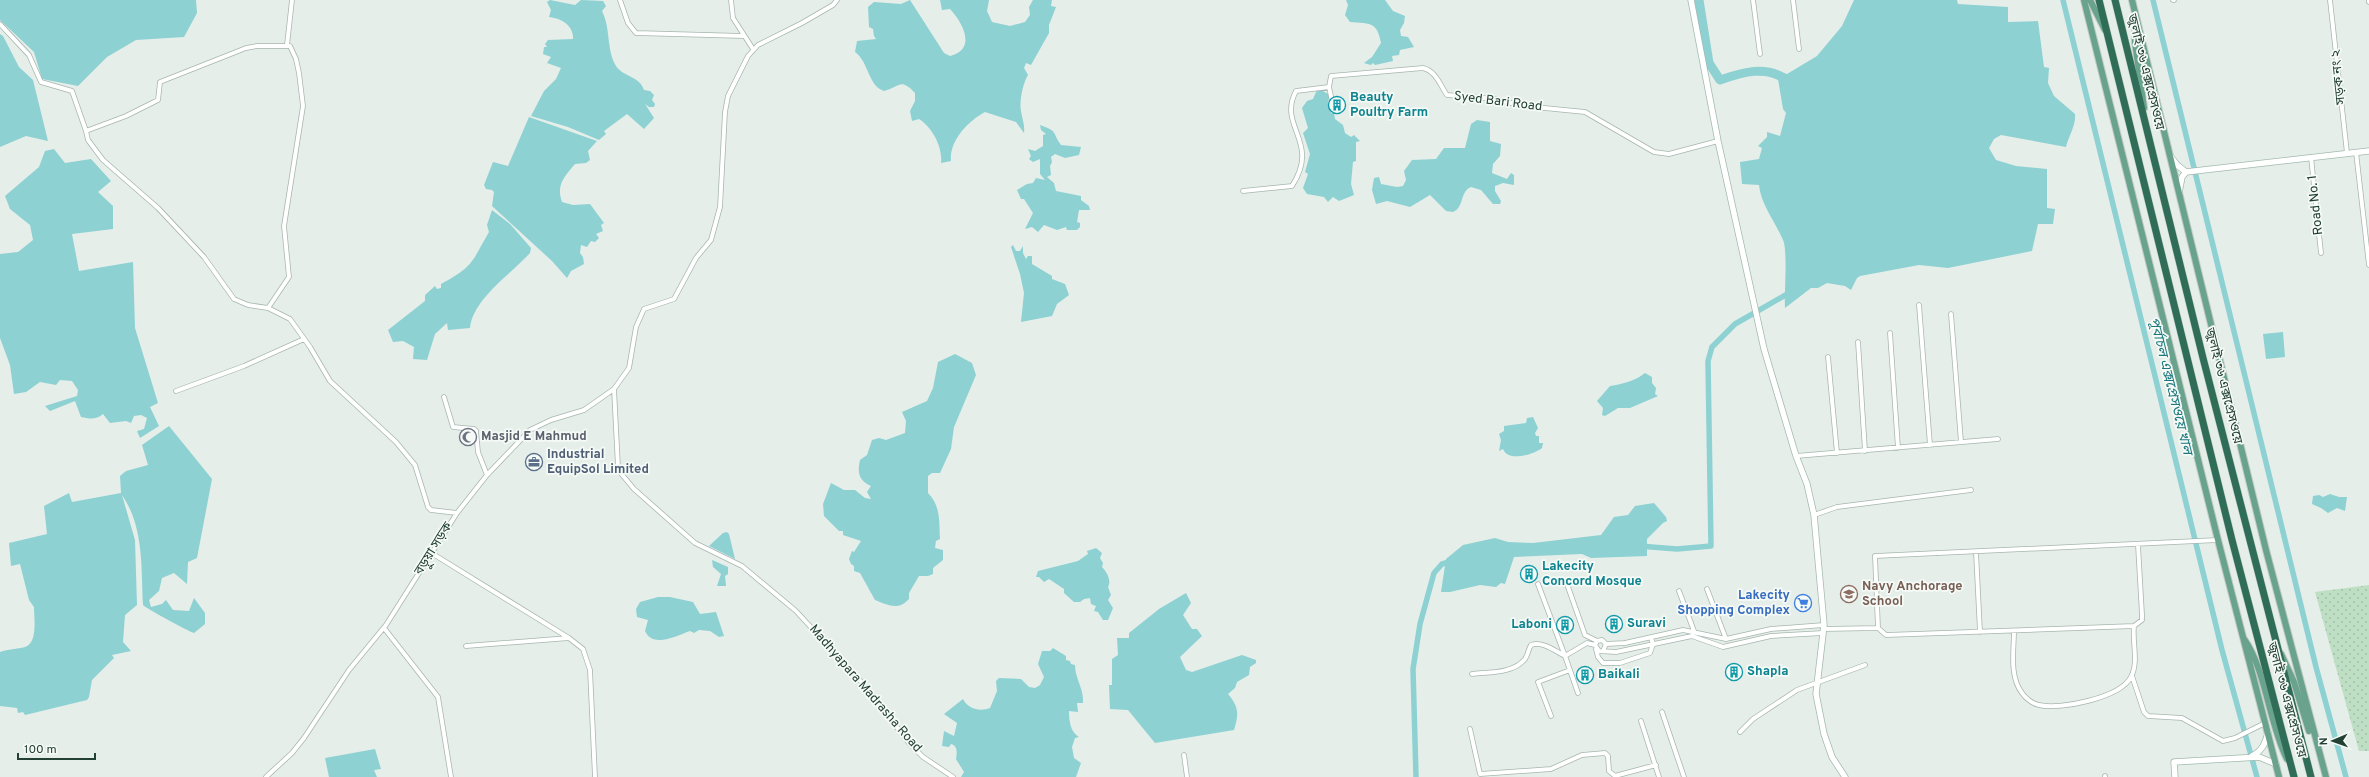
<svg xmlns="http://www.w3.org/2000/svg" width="2369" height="777" viewBox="0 0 2369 777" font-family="Overpass,'Noto Sans Bengali',sans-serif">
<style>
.park{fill:url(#park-dots)}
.water{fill:#8dd1d3}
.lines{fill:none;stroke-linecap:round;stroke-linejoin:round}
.canal{stroke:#8dd1d3;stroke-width:5.5}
.river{stroke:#8dd1d3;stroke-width:9}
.street-casing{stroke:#a7b6af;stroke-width:5.5}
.secondary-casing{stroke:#a3baaf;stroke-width:7}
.primary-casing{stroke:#c1cac6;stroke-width:8}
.highway-casing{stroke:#c1cac6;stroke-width:8}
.street{stroke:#fff;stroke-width:4}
.secondary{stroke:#fff;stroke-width:5.5}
.primary{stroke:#69a38d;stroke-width:6}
.highway{stroke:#2f6d58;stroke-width:7}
.labels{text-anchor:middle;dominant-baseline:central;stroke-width:3.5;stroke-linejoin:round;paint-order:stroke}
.street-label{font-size:13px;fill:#234035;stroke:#f5faf7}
.culture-label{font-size:13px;font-weight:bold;fill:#0d838f;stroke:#f5faf7;text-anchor:start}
.worship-label{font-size:13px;font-weight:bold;fill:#5b616d;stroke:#f5faf7;text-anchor:start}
.service-label{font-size:13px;font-weight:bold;fill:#4e5e75;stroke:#f5faf7;text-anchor:start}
.education-label{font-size:13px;font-weight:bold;fill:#785e54;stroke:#f5faf7;text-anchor:start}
.shop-label{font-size:13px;font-weight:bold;fill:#366cbe;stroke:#f5faf7;text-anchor:end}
.water-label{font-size:14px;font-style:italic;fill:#1d797d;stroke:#f5faf7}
</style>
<defs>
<pattern id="park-dots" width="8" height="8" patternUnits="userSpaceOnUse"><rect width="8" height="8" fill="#bedfc3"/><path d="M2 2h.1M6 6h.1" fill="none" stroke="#a3c0a8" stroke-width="1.8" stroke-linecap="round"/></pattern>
</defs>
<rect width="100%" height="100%" fill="#e5eee9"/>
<path class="park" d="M2369 585V751H2359L2315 592Z"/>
<path class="water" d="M0 0H196L197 13 184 37 136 40 107 57 78 86 42 79 34 52 0 20Z
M550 0 575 5 581 0 603 1 606 6 602 11C611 29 606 49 616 66 623 77 640 76 644 90L650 91 654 95 652 100 655 104 654 107H649L645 104 654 118 644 129 627 114 604 131 606 134 599 140 568 127 531 116 544 91 556 79 561 68 547 63 551 57 543 54 544 47H547L545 44 548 40 573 39C574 25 560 18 549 17L551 10 547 2Z
M910 0 944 53 950 56C977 49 963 23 950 9L942 10 940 0H989L987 11 992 22 1010 26 1025 22 1030 15 1029 7 1033 0H1052L1051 6 1056 7 1049 25V33L1031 65 1026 63 1024 68 1028 75C1023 83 1019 101 1021 111 1022 119 1025 124 1024 133L1016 122 985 112C968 121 949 141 951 161L941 163C943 147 932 127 919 119L912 121 910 111 915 101V93C900 77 900 87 884 91 868 86 869 62 855 52L857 41 876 39 874 36 873 29 869 27 868 7 874 2 901 4Z
M1346 0H1385L1393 11 1405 16 1404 23 1400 30 1401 36 1408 37 1414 47 1400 50 1399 55 1392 56 1393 61 1375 65 1373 63 1371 65 1364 63 1372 57 1381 43C1377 21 1370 24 1350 22L1345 15 1348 5Z
M1854 0H1957L1958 4 2008 7V22L2038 21 2044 67 2049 68 2048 83 2054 96 2075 114C2076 126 2069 135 2066 147L2001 135 1994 139 1989 148 1996 160 2016 166 2047 169V208L2055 209 2053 224H2038L2032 251 1948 268 1919 265 1860 276 1857 278 1851 290 1845 286 1827 283 1818 288H1811L1785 308C1784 294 1788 251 1783 240 1775 221 1761 205 1759 185L1742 184 1740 162 1759 159 1762 148 1758 146 1767 137V132L1780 136 1786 113 1783 109 1777 73 1787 74 1817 56 1842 26Z
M0 34 3 36 19 67 33 80 48 141 26 136 0 147Z
M1317 90H1321L1330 95 1328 102 1331 113H1334L1335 119 1343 125 1345 133 1351 137 1354 135 1360 141 1356 142V161L1353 162 1351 184 1354 195 1339 201 1333 197 1328 202 1324 197 1307 194 1303 188 1308 174 1305 172 1310 154 1303 133 1308 128 1302 108 1307 101 1313 99Z
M529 117 597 141 588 151 590 160 586 163 575 164C564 177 556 185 562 202L573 205 590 204 604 223 601 225 603 231 596 234 599 238 595 242 591 241 587 247 581 245 580 253 583 257 584 264 571 271 567 278 552 261 492 206 494 192 492 190 486 189 484 185 493 162 508 166Z
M1477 120 1490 122V141L1501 144 1500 156 1493 164 1492 173 1507 179 1511 173 1514 175V185L1503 183 1495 186V191L1501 201 1500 204H1493L1481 190 1471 187C1460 191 1464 208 1453 212L1446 211 1430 195 1410 207 1387 201 1376 204 1372 190 1374 178 1379 177 1381 184 1397 187 1403 186 1406 180 1404 171 1412 160 1436 159 1444 148H1465L1471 124Z
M1040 125C1059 132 1051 131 1061 145L1081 147 1079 155 1065 158 1055 154 1051 157 1052 162 1050 166 1051 175 1047 177 1054 183 1056 191 1081 196V200L1089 206 1090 210H1079L1077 222 1080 223V227L1077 230H1067L1066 227 1057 230 1044 225 1038 232 1032 227 1025 229 1033 213 1024 199H1021L1017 190 1027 184 1033 183 1036 178 1045 180 1040 174V159L1033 162 1029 159 1031 156 1028 149 1035 151 1043 146V135L1046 134 1041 130Z
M54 149 65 163 91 159 111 181 98 192 113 206V229L72 234 79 271 133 262 135 328 158 403 150 407 159 426 140 438 137 431 144 429 147 418 141 415 134 416 131 423 126 421 110 423 103 414C96 420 90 419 81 417L75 401 50 411 45 406 77 396 78 390 72 381 60 380 56 385 40 382 26 392 14 394 10 365 0 338V254L18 252 33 240 30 225 10 209 5 196 39 167 45 151Z
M492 210 510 224 531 248 530 253C511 274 473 299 470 328L448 330 447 323 435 334 427 360 413 359 414 347 403 341 393 342 388 330 425 301V295L435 286 437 289 441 288V284C474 266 471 263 489 232L487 225Z
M1013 245 1016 251H1020L1023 246V253L1026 259 1028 256H1032V264L1052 276V279L1065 284 1069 295 1057 304 1052 316 1021 322 1024 293 1020 274 1011 247Z
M2283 332 2285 357 2266 359 2263 334Z
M955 354 972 363 976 375 954 427 951 449 940 473H932L928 476V493C941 506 939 522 940 539L936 541 935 548 943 550V560L933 568V574L928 576H919L909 593V599C898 611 888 605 875 600L860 573 854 571V566L851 564 849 559 852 551 854 552 861 541 843 535V531H839L824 516 823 504 831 483 844 490H855L865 498 871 499 867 492 871 486C859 481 857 473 860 460L867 455 872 440 879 438 886 440 905 433 906 421 902 412 927 401 933 388 938 362Z
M1645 373 1652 377V383L1656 388 1655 394 1658 396 1630 408H1618L1605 416 1602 415 1603 408 1597 401 1610 386C1623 384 1635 381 1645 373Z
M1533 417 1538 428 1535 433 1536 436H1539V443H1543L1542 448C1533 455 1508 462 1503 449L1499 451 1501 440 1499 434 1504 431V426L1526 423 1527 418Z
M169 426 212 479 197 558 188 562 187 584 174 573 162 578 159 591 149 600 151 607 162 604 166 600 173 610 189 611 194 598 205 613V624L194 633C190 632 145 608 143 605 141 567 144 527 122 495L135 540 137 605 125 615 123 642 131 651 112 655 114 658 92 680 89 697 87 700 25 715 23 712 18 713 17 708 0 706V652C8 649 17 649 25 647 38 643 34 618 34 607L29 600 20 564 11 566 9 543 47 534 44 506 69 493 72 502 121 493 120 476 126 471 148 465 142 445Z
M2330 494 2339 497H2347L2345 511 2337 508 2328 513 2321 508 2312 504 2313 496 2319 495 2323 497Z
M1654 503 1666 517 1667 521 1663 523 1647 539V556L1591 558 1582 554 1514 557 1505 584 1501 583 1496 587 1480 585 1450 592H1441L1446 559 1463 545 1495 538 1508 542 1533 543 1601 535 1614 517 1628 515 1635 506Z
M727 532 729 534 735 559 709 546 723 533Z
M1096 548 1102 553 1100 558 1103 563 1102 567C1106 571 1112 580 1108 587L1111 595 1108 600 1113 608 1108 620H1103L1098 612 1094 611 1096 606 1091 604 1090 598 1084 599 1080 602H1074L1064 593V589L1049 579 1044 582 1039 577H1036L1038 571 1078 561 1088 554 1087 551Z
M712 560 728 567V574L725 576 726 586H717L721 574 713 567Z
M1186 593 1191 603 1183 615 1192 629H1197L1202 636 1180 657 1186 670 1192 672 1242 655 1256 660V663L1250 667 1249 675 1237 682 1235 688 1228 694C1239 707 1239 714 1234 730L1155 743 1128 710 1110 709 1109 685H1112V659L1118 655 1117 638H1129V633L1159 609Z
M658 597H670L693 602 700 614 716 612 724 636 719 637 710 631 699 630 694 633 690 631C678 635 653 649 645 631L648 620 637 617 636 609 640 602Z
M1053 648 1066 656V660L1070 661 1071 664 1075 665C1075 679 1084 688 1083 703H1077L1078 712 1069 711C1069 720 1070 732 1079 737L1075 738 1072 747 1074 758 1081 763 1076 777H961L964 772 956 759C957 753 958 746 951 744L949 747 942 746 944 731 954 736 957 723 944 714 963 699C968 709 980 712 990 708L997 691 996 681 999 678 1021 679 1029 687 1035 688 1040 685 1044 677 1038 664 1042 651H1050Z
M375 749 381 769 374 770 377 777H329L325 758Z"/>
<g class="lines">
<path class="canal" d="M2063 0 2222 650 2257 777
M2153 0 2316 667 2346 777
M1639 546 1677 549 1711 546 1708 361 1712 347 1735 324 1789 293
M1416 777 1413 669 1420 624 1434 573 1442 564 1453 561"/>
<path class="river" d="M1699 0 1709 63 1720 80C1743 72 1766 65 1787 80"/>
<g class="street-casing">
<path id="street" d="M620 0 628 23 636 33 744 36
M731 0 733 18 753 49
M1753 0 1760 54
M1793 0 1799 49
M2173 0H2174
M2330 0 2347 153
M2369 0V2
M0 24 29 55 41 82 72 91 86 131
M287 45 292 0
M1329 87 1332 101
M2356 152 2369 265
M2311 157 2321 253
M1243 191 1292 186C1321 141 1277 127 1296 91L1329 87 1331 76 1423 68C1436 71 1440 85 1447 95L1495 99 1523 106 1585 112 1654 152 1669 154 1718 141
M1919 305 1930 445
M268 308 289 277 284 226 303 106 299 73 296 59 290 46H257L246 48 160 82 158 100 126 116 86 131 88 140 103 160 158 208 204 257 234 299 248 305 268 308 290 319 310 347 330 381 396 442 415 465 428 507 431 510 457 513
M1951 314 1961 442
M1890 333 1898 448
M1858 342 1865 451
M1828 357 1837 453
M614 389 618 467 619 471 634 489 695 543 742 566 796 611 866 687 909 743 923 757 953 777
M176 391 244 366 304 339
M444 397 453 427 474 429 476 431 478 452 487 475
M1796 456 1998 439
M1814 515 1837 507 1971 490
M1976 552 1980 632
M433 554 569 638 466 646
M1538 584 1565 656
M1567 584 1585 635 1597 641
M1707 589 1726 639
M1679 591 1694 631
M384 628 438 697 451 777
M1878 628 1886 635 2134 626 2142 620V615L2138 545
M1823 629 1878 628 1875 556 2218 540
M2014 631C2014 650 2009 676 2022 693 2025 698 2033 704 2039 705 2060 710 2120 698 2131 677 2139 662 2132 642 2134 626
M569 638 583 649 590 670 595 777
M1606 644 1625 643 1683 630 1726 639 1771 629 1824 625
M1596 649 1598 657 1603 663H1620L1650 653 1653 644 1651 638
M1603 651 1606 644 1602 640 1597 641 1595 645 1599 651 1616 652 1692 636 1723 647 1771 636 1823 633
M1472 674C1488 672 1513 674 1525 659 1528 655 1528 650 1531 645 1543 641 1555 651 1565 656
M2132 676 2144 712 2148 716 2182 718 2223 741 2235 738 2265 723
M1578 693 1565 656 1587 643 1595 645
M1662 712 1684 777
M1551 716 1538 682 1570 670
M1641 721 1659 777
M1470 729 1480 774 1551 769 1582 755 1605 753 1608 756 1609 771 1615 776 1656 765
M1740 732 1753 719 1797 690 1865 665
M1184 755 1187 777
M2105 776V777
M266 777 292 753 304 738 349 670 386 625 457 513 487 475 530 430 551 420 584 410 614 389 629 368 636 327 644 309 674 299 696 258 711 240 720 207 725 112 728 96 748 56 758 45 802 23 833 5 837 0"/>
</g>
<g class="secondary-casing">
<path id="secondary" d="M1691 0 1718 141 1764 349 1796 456 1807 484 1814 515 1824 625 1816 694 1824 734 1832 757 1845 777
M2171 157 2177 165 2186 172 2369 151
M2179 192 2182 177 2186 172
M2252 756C2262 751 2265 744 2268 733
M2175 777 2174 762 2259 757 2276 764"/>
</g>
<g class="primary-casing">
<path id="primary" d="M2084 0 2218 540 2279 777
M2090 0 2105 30
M2132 0 2266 550 2326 777
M2135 24V42L2144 108
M2244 639C2266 670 2269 723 2287 759
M2281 654 2294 682 2309 731"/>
</g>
<g class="highway-casing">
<path id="highway" d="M2099 0 2232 540 2294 777
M2115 0 2203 358 2311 777"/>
</g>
<use href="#street" class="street"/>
<use href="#secondary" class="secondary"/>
<use href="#primary" class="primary"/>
<use href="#highway" class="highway"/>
</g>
<defs>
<g id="building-ring" transform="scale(0.9)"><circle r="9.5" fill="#f5faf7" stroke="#0f9aa8" stroke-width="1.5"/><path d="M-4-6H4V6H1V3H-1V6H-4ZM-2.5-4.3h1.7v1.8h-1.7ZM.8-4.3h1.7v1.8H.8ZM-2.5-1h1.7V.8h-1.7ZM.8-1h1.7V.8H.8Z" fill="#0f9aa8"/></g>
<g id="mosque-ring" transform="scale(0.9)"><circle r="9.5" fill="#f5faf7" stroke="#6b7280" stroke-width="1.5"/><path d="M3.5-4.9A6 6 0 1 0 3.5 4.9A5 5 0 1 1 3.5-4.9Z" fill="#6b7280"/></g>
<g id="office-ring" transform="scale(0.9)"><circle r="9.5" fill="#f5faf7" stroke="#5c6f8a" stroke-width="1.5"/><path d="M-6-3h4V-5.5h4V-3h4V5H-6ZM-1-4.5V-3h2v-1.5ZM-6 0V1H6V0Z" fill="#5c6f8a"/></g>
<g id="school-ring" transform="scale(0.9)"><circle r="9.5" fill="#f5faf7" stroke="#8d6e63" stroke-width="1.5"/><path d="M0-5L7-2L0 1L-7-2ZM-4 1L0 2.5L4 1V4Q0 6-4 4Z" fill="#8d6e63"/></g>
<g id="supermarket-ring" transform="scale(0.9)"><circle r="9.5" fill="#f5faf7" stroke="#3f7fe0" stroke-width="1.5"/><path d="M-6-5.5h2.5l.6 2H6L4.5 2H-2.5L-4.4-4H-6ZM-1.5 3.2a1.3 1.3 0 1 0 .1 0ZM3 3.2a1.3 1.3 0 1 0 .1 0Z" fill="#3f7fe0"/></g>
</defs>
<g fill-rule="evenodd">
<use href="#building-ring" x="1337" y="105"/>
<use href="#mosque-ring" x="468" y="437"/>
<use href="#office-ring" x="534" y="462"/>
<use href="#building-ring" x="1529" y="574"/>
<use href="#school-ring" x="1849" y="594"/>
<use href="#supermarket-ring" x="1803" y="603"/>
<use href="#building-ring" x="1614" y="624"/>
<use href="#building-ring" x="1565" y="625"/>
<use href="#building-ring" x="1734" y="672"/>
<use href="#building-ring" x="1585" y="675"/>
</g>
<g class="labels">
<g class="street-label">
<text transform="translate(2145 72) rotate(76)">জুলাই ৩৬ এক্সপ্রেসওয়ে</text>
<text transform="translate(2339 77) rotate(-96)">সড়ক নং ২</text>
<text transform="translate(1498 102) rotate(7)">Syed Bari Road</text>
<text transform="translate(2316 205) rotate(-96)">Road No. 1</text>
<text transform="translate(2223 386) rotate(76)">জুলাই ৩৬ এক্সপ্রেসওয়ে</text>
<text transform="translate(434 549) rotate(-58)">বড়ুয়া সড়ক</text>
<text transform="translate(865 689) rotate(49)">Madhyapara Madrasha Road</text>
<text transform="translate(2286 700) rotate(75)">জুলাই ৩৬ এক্সপ্রেসওয়ে</text>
</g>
<g class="culture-label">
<text x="1350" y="98">Beauty<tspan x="1350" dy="15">Poultry Farm</tspan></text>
<text x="1542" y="567">Lakecity<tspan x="1542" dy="15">Concord Mosque</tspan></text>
<text x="1627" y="624">Suravi</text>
<text x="1552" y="625" text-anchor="end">Laboni</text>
<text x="1747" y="672">Shapla</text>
<text x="1598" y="675">Baikali</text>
</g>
<g class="worship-label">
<text x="481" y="437">Masjid E Mahmud</text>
</g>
<g class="service-label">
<text x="547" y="455">Industrial<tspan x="547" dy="15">EquipSol Limited</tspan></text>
</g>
<g class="education-label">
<text x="1862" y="587">Navy Anchorage<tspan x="1862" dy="15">School</tspan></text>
</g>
<g class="shop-label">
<text x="1790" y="596">Lakecity<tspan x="1790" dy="15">Shopping Complex</tspan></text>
</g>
<g class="water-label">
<text transform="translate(2170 386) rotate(76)">পূর্বাচল এক্সপ্রেসওয়ে খাল</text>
</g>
</g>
<g transform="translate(2333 741) rotate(268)" stroke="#f5faf7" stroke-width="3" paint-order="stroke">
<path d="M0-3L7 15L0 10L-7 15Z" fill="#234035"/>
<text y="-6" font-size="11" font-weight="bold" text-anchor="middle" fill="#234035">N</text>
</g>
<path d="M18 753v6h77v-6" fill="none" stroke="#234035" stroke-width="2"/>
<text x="24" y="753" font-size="12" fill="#234035" stroke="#f5faf7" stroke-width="3" paint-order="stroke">100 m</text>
</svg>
